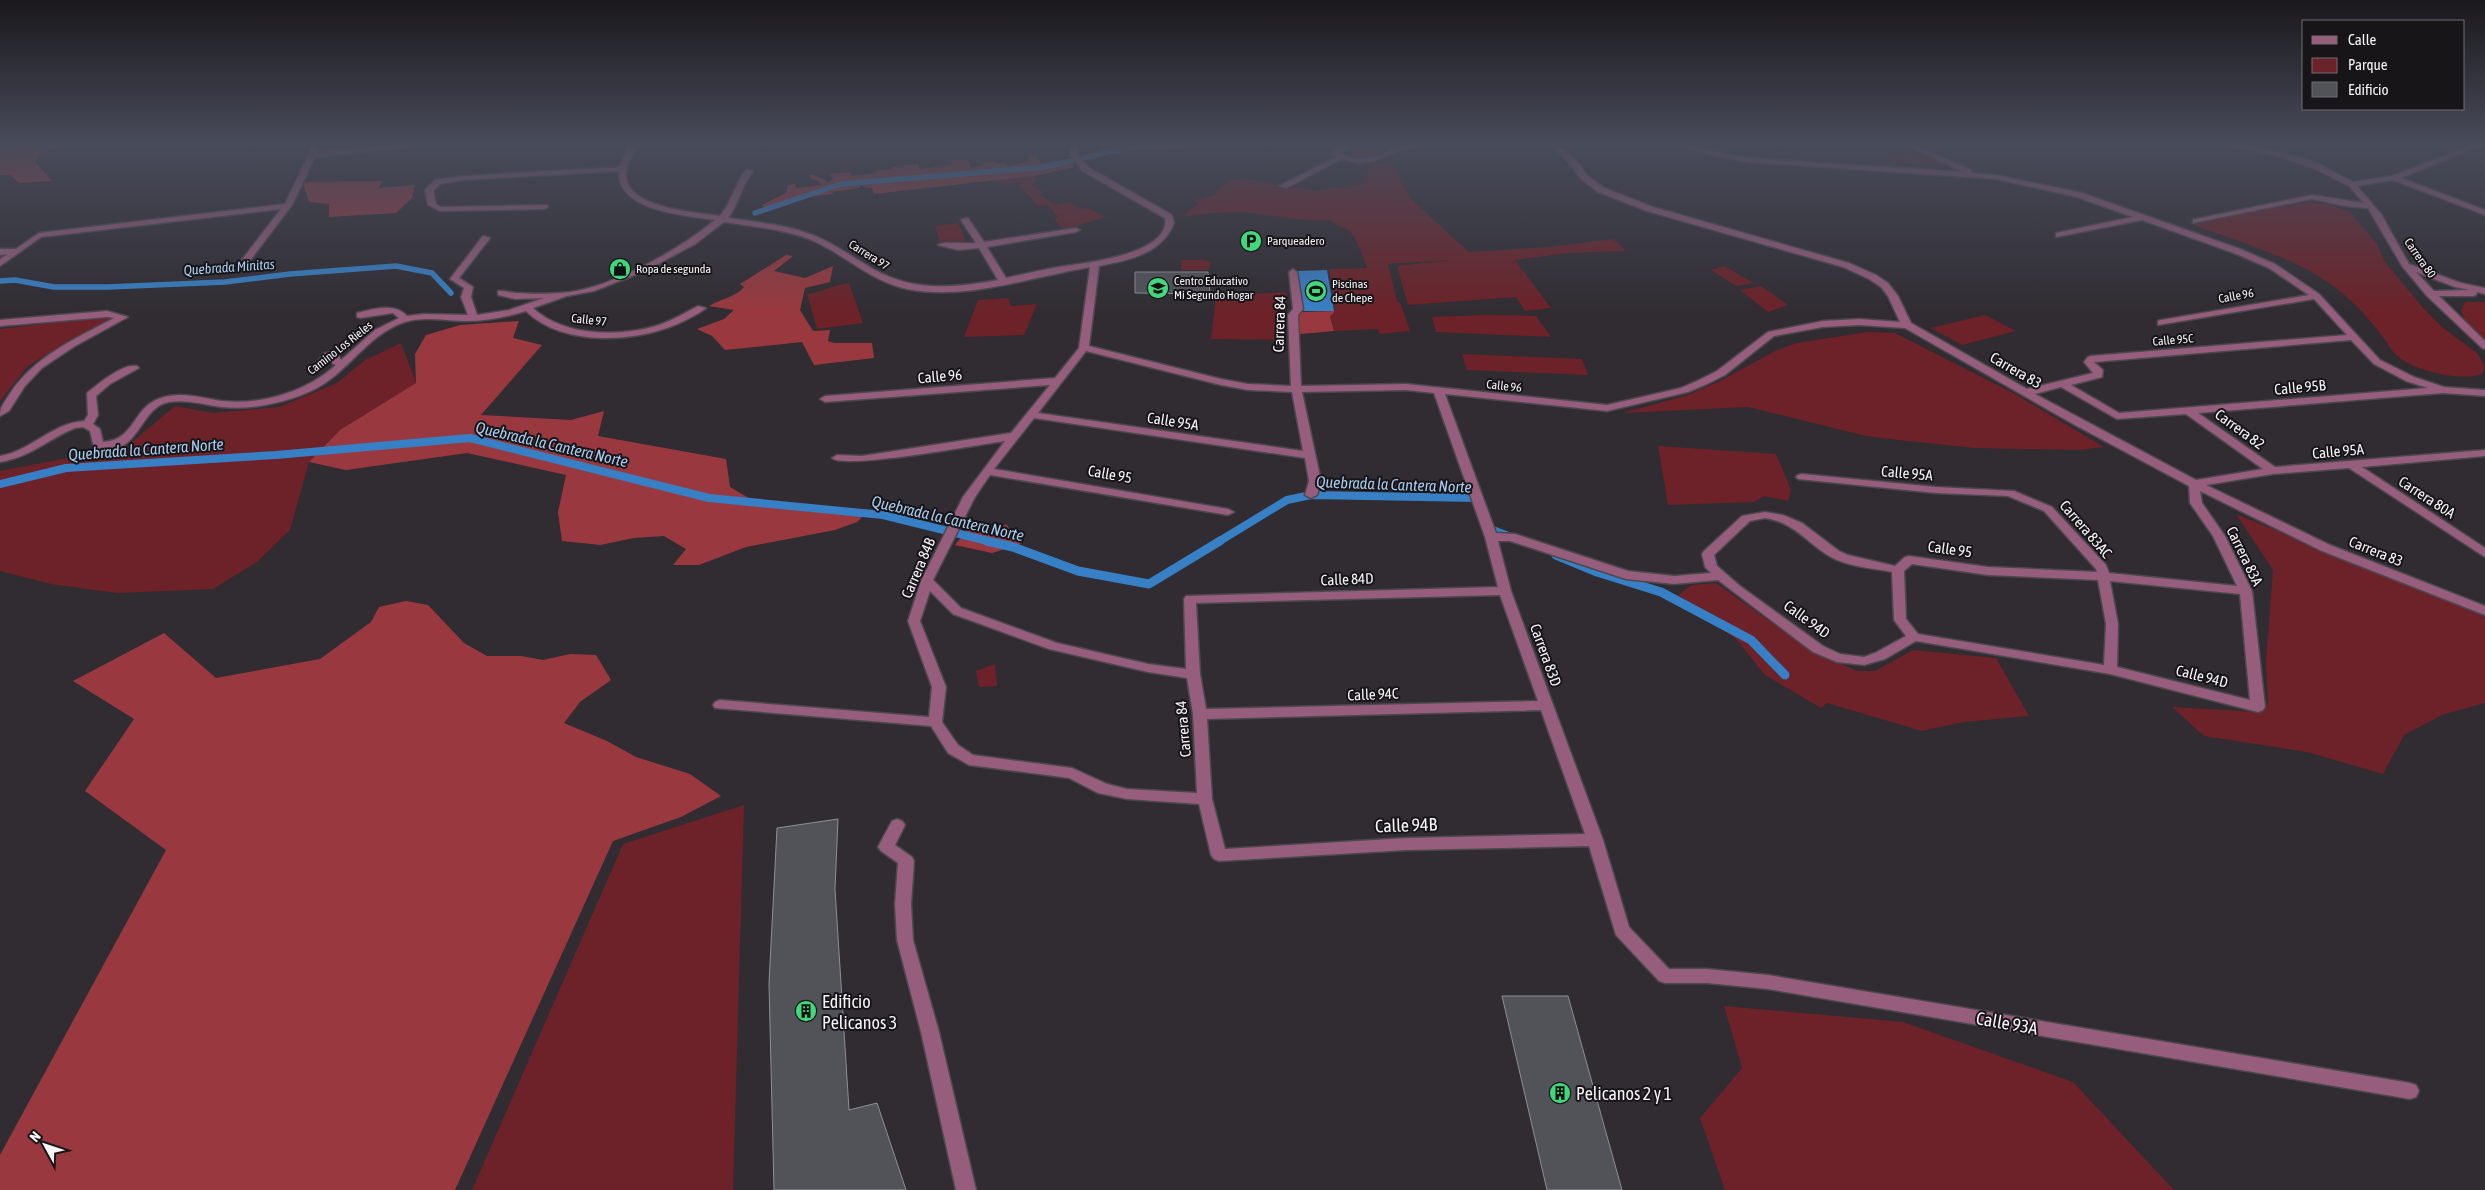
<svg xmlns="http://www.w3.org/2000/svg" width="2485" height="1190" viewBox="0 0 2485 1190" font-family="'Asap Condensed',sans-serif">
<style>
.green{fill:#6c2228}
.forest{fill:#99393f}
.water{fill:#3780c5}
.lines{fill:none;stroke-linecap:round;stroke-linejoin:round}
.stream-far2{stroke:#3780c5;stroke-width:5.5}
.stream-far1{stroke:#3780c5;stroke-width:8}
.stream{stroke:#3780c5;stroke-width:9}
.building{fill:#525259;stroke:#8f9097}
.minor-casing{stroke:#4c484e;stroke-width:3}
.minor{fill:#965d7c;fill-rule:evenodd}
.labels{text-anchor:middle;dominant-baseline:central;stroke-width:4;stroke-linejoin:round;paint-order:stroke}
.far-poi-label{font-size:12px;fill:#f6f4f7;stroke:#171518;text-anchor:start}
.far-street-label{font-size:12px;fill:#f6f4f7;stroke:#171518}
.far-water-label{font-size:14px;font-style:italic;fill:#a8cbef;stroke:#171518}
.street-label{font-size:15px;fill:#f6f4f7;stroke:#171518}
.water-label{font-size:16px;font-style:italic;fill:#a8cbef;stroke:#171518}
.near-street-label{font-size:18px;fill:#f6f4f7;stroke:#171518}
.near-poi-label{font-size:18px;fill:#f6f4f7;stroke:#171518;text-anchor:start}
</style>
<rect width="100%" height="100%" fill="#302c32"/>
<path class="green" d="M1908 150 1945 165 1896 163 1885 155Z
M1388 159 1411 199 1469 252 1549 247 1613 239 1626 251 1568 253 1515 260 1551 308 1525 311 1516 297 1408 305 1397 266 1451 260 1388 264 1397 302H1400L1410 331 1379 334 1378 329 1334 331 1330 317 1335 311 1329 269 1367 268C1364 258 1357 238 1350 232 1344 226 1336 226 1330 220 1305 221 1282 217 1258 214 1232 210 1206 214 1181 217L1200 203 1194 200 1212 196 1230 180 1247 179 1315 191 1366 183 1368 166Z
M1033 176 1037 181 1032 184 1043 192 1040 194 1055 205 1069 202 1079 208C1087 206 1098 213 1105 217L1073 227 1074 229 1063 230 1054 218 1058 217 1048 205 1038 206 1017 183 1002 185 996 180Z
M2310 202 2327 204 2350 212 2377 244 2385 262 2425 310 2442 327 2478 354 2484 365 2483 373C2465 383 2416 371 2400 358 2391 352 2384 337 2376 328 2361 309 2341 290 2320 277 2282 254 2235 240 2193 225L2255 211Z
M958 223 966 241 940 242 935 226Z
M1181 260H1205L1211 263 1208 270H1181Z
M1724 266 1754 283 1736 286 1711 270Z
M849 283 863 323 817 329 807 294C822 292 834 285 849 283Z
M1761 286 1788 305 1768 312 1740 290Z
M1286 292 1284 340 1211 339 1216 296Z
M1008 298 1011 306 1037 304 1024 335 964 337 978 300Z
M2465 302H2485V341L2468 327 2461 311Z
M1487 315 1536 316 1551 337 1436 332 1432 317Z
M1985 315 2016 331 1962 345 1931 328Z
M104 317 116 319 65 343 27 367 0 401V329Z
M1868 332 1895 333 2017 395 2104 447 2078 450 1975 448 1907 441 1866 436 1748 407 1622 413 1688 395 1720 381 1777 350 1797 343Z
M401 343 416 383 340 430 309 462 290 530 257 562 213 589 117 593 51 584 0 571V471L126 447 175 406 213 413 279 407 337 383 365 360Z
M1462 354 1582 359 1588 375 1467 370Z
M1658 446 1776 454 1791 490 1788 501 1764 496 1754 502 1668 505Z
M2236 514 2485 616V703L2442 715 2404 735 2383 774 2307 752 2204 736 2172 707 2259 712 2268 703 2266 662 2273 570Z
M1716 583 1809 649 1857 671H1875L1913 650 1996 658 2029 716 1964 722 1922 731 1827 703 1821 708 1765 675 1736 639 1701 614 1678 595 1692 585Z
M995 664 997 686 979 687 976 671Z
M744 805 733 1190H472L623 844Z
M1724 1006 1903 1022 2073 1082 2174 1190H1725L1700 1118 1742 1068Z"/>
<path class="forest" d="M0 145H68L41 153 35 162 52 181 19 183 10 175H0Z
M1124 145H1214L1203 148 1116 152 1088 160 1081 158Z
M1362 148 1389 150C1377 157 1363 160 1350 155L1353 150Z
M1038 155 1040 163 1058 161 1074 165 1073 168 1033 176 874 194 872 188 863 187 862 185 859 188 832 192 833 194C824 196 814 195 805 198 792 202 780 210 766 209L762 205 786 193 788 185 795 184 796 188 822 185 817 180 811 179 809 175H814L829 182 833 179 830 174 850 172 852 176 877 173 876 170 892 169V167L918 164 920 169 952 165 951 160H968L971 168 983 165V163L996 161 998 164 1006 163 1008 166 1030 161 1028 156Z
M383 181 378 188 415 185 412 198 396 213 329 217V204L309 202 303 182Z
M786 255 793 256 774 271 805 278 833 266 830 282 805 288 800 310 813 331 830 330 828 341 834 343H872L874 358 814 365 802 342 725 350 712 336 697 329 724 319 734 310 709 306C720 299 736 297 744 287L740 284Z
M1335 311 1330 317 1334 331 1301 334 1297 332V316L1302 312Z
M519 321 513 338 542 345 481 415 571 420 604 411 598 436 726 459 730 487 752 500 869 510 857 522 835 530 746 547 699 565H673L686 549 664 536 634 538 600 545 562 541 558 512 566 475 467 453 346 470 309 462 340 430 416 383 415 354 426 335 460 325Z
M1006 524 1021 544 992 553 955 545 968 529 991 534Z
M406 601 428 605 464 643 487 656H521L543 660 570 654 596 655 611 680 580 702 564 723 607 741 636 757 690 774 721 796 681 817 613 841 455 1190H0V1155L166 850 85 791 134 719 73 681 164 633 216 678 320 659 371 622 379 607Z"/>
<path class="water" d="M1327 270 1334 311H1303L1297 271Z"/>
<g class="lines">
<path class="stream-far2" d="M755 213 841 184 1045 167 1129 147 1173 145
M0 281 15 280 54 287H108L225 282 290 274 396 266 432 273 451 293"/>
<path class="stream-far1" d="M0 484 66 468 276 455 470 438 709 498 883 515 992 542
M1487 523 1490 529 1511 537
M1218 542 1287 500 1311 495 1476 498 1479 504"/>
<path class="stream" d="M987 541 1013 547 1078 571 1149 584 1220 541
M1556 555 1597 572 1661 592 1751 640 1785 675"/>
</g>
<path class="building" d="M1135 272H1208L1210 294 1135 293Z
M838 819 835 889 849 1110 877 1103 906 1190H774L769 983 777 828Z
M1502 996H1568L1622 1190H1547Z"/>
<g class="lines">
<g class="minor-casing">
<path id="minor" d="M313 145H321L317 152 390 145H417L414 147 315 157 292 205 248 263 241 261 281 209 41 237 0 266V259L8 254 0 255V249H16L39 233 285 204Z
M629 145H637C633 155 626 164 626 175 627 209 695 212 720 216L726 208 742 175 746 170H752L753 172C741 186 739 204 728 218 755 222 783 224 810 234 832 242 852 257 873 269 914 292 953 288 998 280L979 248 958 250 938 245C943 241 967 244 976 243L961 220 965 218H968L984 242 1076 228 1080 230 1076 232 987 247 1006 278C1024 274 1041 270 1059 267 1083 263 1171 255 1165 218L1082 171 1070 155V145H1078V155L1088 167 1172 215 1174 223C1162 254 1129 260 1099 266L1089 346 1221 379 1248 384 1291 386 1288 315 1293 309 1289 272 1293 269 1297 272 1303 309 1298 315 1301 386 1406 384 1607 405 1681 388 1699 380 1717 371 1768 332 1823 321 1859 319 1900 322 1888 296 1881 287 1869 279 1843 267 1647 211 1598 192 1581 179 1570 164 1551 145H1558L1576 160 1587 175 1604 188 1653 207 1849 263 1876 275 1888 283 1898 296 1911 323 2027 389 2093 373 2084 362 2088 357 2091 356 2347 335 2314 299 2158 325V321L2161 320 2309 295 2269 268 2234 253 2142 220 2056 237V233L2133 217 2077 197 1996 179 1749 162 1718 157 1678 145C1701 145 1725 154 1749 158L1963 172 1906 145H1915L1971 170V173L1996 175 2082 193 2240 249 2275 264 2319 294 2380 360 2414 377 2444 387 2485 390V396L2443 393 2198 413 2275 467 2485 450V456L2362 467 2485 548V557L2349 468 2273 474 2206 485 2330 545 2485 606V615L2322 551 2200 491 2202 503 2225 536 2252 591 2265 707 2263 710 2258 712 2110 674 1916 641 1885 659 1864 665 1837 662 1813 652 1718 580 1674 584 1626 579 1510 541H1498L1511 591 1603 840 1629 927 1669 969H1707L1768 975 2410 1083 2416 1085 2419 1091 2416 1097 2410 1099 1768 989 1707 983H1665L1659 981 1616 935 1589 846 1407 850 1219 861 1214 859 1211 855 1199 804 1127 799 1098 793 1069 778 969 765 948 753 931 726 715 708 713 705 715 702 720 700 929 717 932 687 908 621 921 581 963 497 1005 441C981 444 844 470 832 458L837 455 862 456 1011 433 1050 385 825 402 820 399 825 396 1055 378 1079 348 1090 267C1031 277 966 301 907 289 873 282 847 257 816 242 787 229 755 227 724 222L695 244 645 271 594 291 567 296 533 308C564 337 621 337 659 325 673 320 685 313 698 306L706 308C700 313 693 316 686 320 642 343 563 348 526 311 507 317 486 321 466 321 446 321 425 316 405 322 367 334 347 375 311 391 285 403 251 410 222 407 205 405 187 399 169 402 137 408 141 460 94 448L90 431 83 427 75 428C48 439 31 457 0 462V456C31 451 52 423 84 421L88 415 87 393C98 384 123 363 137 366L139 368 110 384 96 396 98 415 93 424 100 429 103 442C136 440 132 407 161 398 181 391 202 398 222 401 262 405 306 392 336 365L333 364 330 359 325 364H319L317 362 325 353 336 352 341 360 375 330 399 318 393 313 360 318 357 317V313C373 309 395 302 407 316L424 314 468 315 461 297 464 288 450 279 483 236 490 238 459 278 473 287 471 297 477 315 509 310 544 298 515 299 498 295V291C504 290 510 293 517 293 530 294 546 294 559 293 607 291 679 250 715 220 686 215 617 212 619 171L463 180 440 184 433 191 436 204 441 207 547 205 548 207 544 209 440 211 428 205 425 190 435 180 463 176 619 167ZM1859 325 1905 328 2075 425 2189 486 2190 503 2213 536 2237 586 2109 573 2106 565 2052 507 2014 491 1936 487 1802 474 1798 475 1796 477 1798 479 1936 493 2008 496 2044 511 2096 569 2097 572 1988 567 1909 556 1905 557 1895 566 1848 555 1839 551 1802 523 1783 515 1765 512 1742 516 1704 551 1702 554 1705 567 1711 573 1674 576 1628 571 1515 534 1496 533 1445 394 1607 411 1688 392 1707 384 1725 375 1774 336 1823 327ZM2351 340 2374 364 2406 381 2428 388 2119 413 2071 385 2102 377 2103 370 2094 362ZM1086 351 1221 385 1248 390 1292 392 1303 451 1038 413ZM2061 387 2117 419 2186 414 2263 469 2196 480 2035 394ZM1406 390 1434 393 1485 537 1498 587 1186 596 1184 599 1186 669 1148 664 1057 643 961 608 933 580 975 497 990 475 1228 515 1234 512 1228 509 994 469 1034 418 1305 458 1309 481 1305 495 1311 498 1317 495 1321 481 1302 392ZM1765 518C1796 523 1806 543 1831 557 1848 567 1873 568 1892 572L1894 620 1906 636 1875 653 1864 657 1840 654 1823 646 1740 586 1717 566 1714 555 1750 521ZM1912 564 1988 575 2098 580 2106 624 2104 665 1918 634 1906 619 1904 571ZM2110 581 2240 594 2250 700 2117 667 2118 624ZM930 591 953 614 1049 649 1148 672 1187 678 1193 714 1197 793 1127 789 1107 784 1072 768 973 755 958 745 942 722 946 687 920 621ZM1500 595 1538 701 1206 709 1200 674 1196 603ZM1541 710 1585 834 1407 838 1225 849 1212 799 1207 719Z
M1348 145H1360L1340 153C1356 161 1375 160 1390 150L1370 145 1396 147 1424 145 1398 151 1375 161 1358 163 1342 159 1286 188 1279 186 1336 157 1332 154 1335 148Z
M2225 145H2241L2285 153 2319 164 2353 182 2392 176 2472 145H2482L2401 178 2485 210V215L2393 180 2357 186 2381 214 2409 264 2461 283 2485 288V294L2477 292 2476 295 2473 296H2439L2485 341V349L2482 348 2427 296 2402 266 2368 208 2345 206 2312 199 2193 223V219H2196L2312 195 2364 203 2349 186 2313 168 2281 157ZM2416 272 2455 287 2470 290 2434 291Z
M107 311 128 317 75 346 42 368 25 386 9 411 0 416C0 407 4 403 9 395 33 357 75 339 114 318L107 317 0 326V320Z
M897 819 902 821 905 825 895 845 912 857 914 861 911 904 913 940 939 1032 976 1190H956L921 1032 897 940 895 904 898 863 881 851 878 847 892 821Z"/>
</g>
<use href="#minor" class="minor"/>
</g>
<linearGradient id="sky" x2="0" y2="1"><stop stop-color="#1a181c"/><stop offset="0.46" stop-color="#484b5a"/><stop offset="1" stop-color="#484b5a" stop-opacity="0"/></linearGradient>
<rect width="2485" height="312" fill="url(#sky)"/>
<defs>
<g id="parking-disc" transform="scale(1.125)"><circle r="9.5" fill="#41d77c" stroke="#171518"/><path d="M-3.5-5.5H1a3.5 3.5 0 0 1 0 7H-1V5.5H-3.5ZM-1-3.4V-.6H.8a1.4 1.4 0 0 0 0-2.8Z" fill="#111"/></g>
<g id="shop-disc" transform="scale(1.125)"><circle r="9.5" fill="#41d77c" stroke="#171518"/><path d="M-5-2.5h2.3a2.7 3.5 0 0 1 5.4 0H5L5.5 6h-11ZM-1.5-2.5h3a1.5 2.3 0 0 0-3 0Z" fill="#111"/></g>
<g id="school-disc" transform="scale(1.125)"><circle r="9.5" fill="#41d77c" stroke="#171518"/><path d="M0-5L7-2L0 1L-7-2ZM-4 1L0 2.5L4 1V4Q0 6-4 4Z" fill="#111"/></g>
<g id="stadium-disc" transform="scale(1.125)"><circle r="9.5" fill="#41d77c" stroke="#171518"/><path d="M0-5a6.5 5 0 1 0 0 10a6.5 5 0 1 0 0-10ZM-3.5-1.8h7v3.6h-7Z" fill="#111"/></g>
<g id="building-disc" transform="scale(1.125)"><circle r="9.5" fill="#41d77c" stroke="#171518"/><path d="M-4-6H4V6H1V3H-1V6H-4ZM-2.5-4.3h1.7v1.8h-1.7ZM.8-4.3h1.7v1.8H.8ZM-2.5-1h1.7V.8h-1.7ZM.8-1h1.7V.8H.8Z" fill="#111"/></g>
</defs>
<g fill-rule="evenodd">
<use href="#parking-disc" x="1251" y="241"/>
<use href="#shop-disc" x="620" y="269"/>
<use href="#school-disc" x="1158" y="288"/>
<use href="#stadium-disc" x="1316" y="291"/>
<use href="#building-disc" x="806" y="1011"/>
<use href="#building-disc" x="1560" y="1093"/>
</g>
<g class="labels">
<g class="far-poi-label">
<text x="1267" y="241">Parqueadero</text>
<text x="636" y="269">Ropa de segunda</text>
<text x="1174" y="281">Centro Educativo<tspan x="1174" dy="14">Mi Segundo Hogar</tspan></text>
<text x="1332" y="284">Piscinas<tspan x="1332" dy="14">de Chepe</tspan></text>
</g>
<g class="far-street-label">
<text transform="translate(869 255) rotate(32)">Carrera 97</text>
<text transform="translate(2420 258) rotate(55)">Carrera 80</text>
<text transform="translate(2236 296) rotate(-10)">Calle 96</text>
<text transform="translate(589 320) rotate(6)">Calle 97</text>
<text transform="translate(2173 340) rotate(-5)">Calle 95C</text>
<text transform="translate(340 348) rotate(-38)">Camino Los Rieles</text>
<text transform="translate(1504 386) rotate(6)">Calle 96</text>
</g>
<g class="far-water-label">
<text transform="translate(229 267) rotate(-4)">Quebrada Minitas</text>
</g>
<g class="street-label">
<text transform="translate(1279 324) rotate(-88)">Carrera 84</text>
<text transform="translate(2016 370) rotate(30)">Carrera 83</text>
<text transform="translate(940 376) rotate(-5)">Calle 96</text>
<text transform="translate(2300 387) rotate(-5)">Calle 95B</text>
<text transform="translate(1173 421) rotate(9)">Calle 95A</text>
<text transform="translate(2240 429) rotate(36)">Carrera 82</text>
<text transform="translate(2338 451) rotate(-5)">Calle 95A</text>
<text transform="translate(1907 473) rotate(5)">Calle 95A</text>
<text transform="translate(1110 474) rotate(10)">Calle 95</text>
<text transform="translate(2427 497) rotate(33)">Carrera 80A</text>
<text transform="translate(2086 529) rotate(49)">Carrera 83AC</text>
<text transform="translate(1950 549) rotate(8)">Calle 95</text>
<text transform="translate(2376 551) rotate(22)">Carrera 83</text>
<text transform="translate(2245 556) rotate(64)">Carrera 83A</text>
<text transform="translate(918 568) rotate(-67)">Carrera 84B</text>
<text transform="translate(1347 579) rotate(-2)">Calle 84D</text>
<text transform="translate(1807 619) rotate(36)">Calle 94D</text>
<text transform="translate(1546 655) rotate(70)">Carrera 83D</text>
<text transform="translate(2202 676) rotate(14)">Calle 94D</text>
<text transform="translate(1373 694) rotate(-2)">Calle 94C</text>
<text transform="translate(1183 729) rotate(-95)">Carrera 84</text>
</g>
<g class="water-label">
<text transform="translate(552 444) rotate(13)">Quebrada la Cantera Norte</text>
<text transform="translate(146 449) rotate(-4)">Quebrada la Cantera Norte</text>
<text transform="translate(1394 484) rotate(2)">Quebrada la Cantera Norte</text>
<text transform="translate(948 518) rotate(13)">Quebrada la Cantera Norte</text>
</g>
<g class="near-street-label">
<text transform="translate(1406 825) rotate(-2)">Calle 94B</text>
<text transform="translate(2007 1023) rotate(10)">Calle 93A</text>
</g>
<g class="near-poi-label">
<text x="822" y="1001">Edificio<tspan x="822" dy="21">Pelicanos 3</tspan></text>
<text x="1576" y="1093">Pelicanos 2 y 1</text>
</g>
</g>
<rect x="2302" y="20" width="162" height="90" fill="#171518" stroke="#706e71"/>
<rect x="2312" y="36" width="25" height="8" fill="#965d7c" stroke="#706e71"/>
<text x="2348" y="45" font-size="15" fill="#f6f4f7">Calle</text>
<rect x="2312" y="58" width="25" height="15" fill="#6c2228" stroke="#706e71"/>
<text x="2348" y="70" font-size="15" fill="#f6f4f7">Parque</text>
<rect x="2312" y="82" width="25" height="15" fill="#525259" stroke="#706e71"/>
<text x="2348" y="95" font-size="15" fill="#f6f4f7">Edificio</text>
<g transform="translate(45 1145) rotate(310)" stroke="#171518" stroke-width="4" paint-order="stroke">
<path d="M0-4L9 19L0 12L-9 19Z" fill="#f6f4f7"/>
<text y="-8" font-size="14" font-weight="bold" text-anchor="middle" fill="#f6f4f7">N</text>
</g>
</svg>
